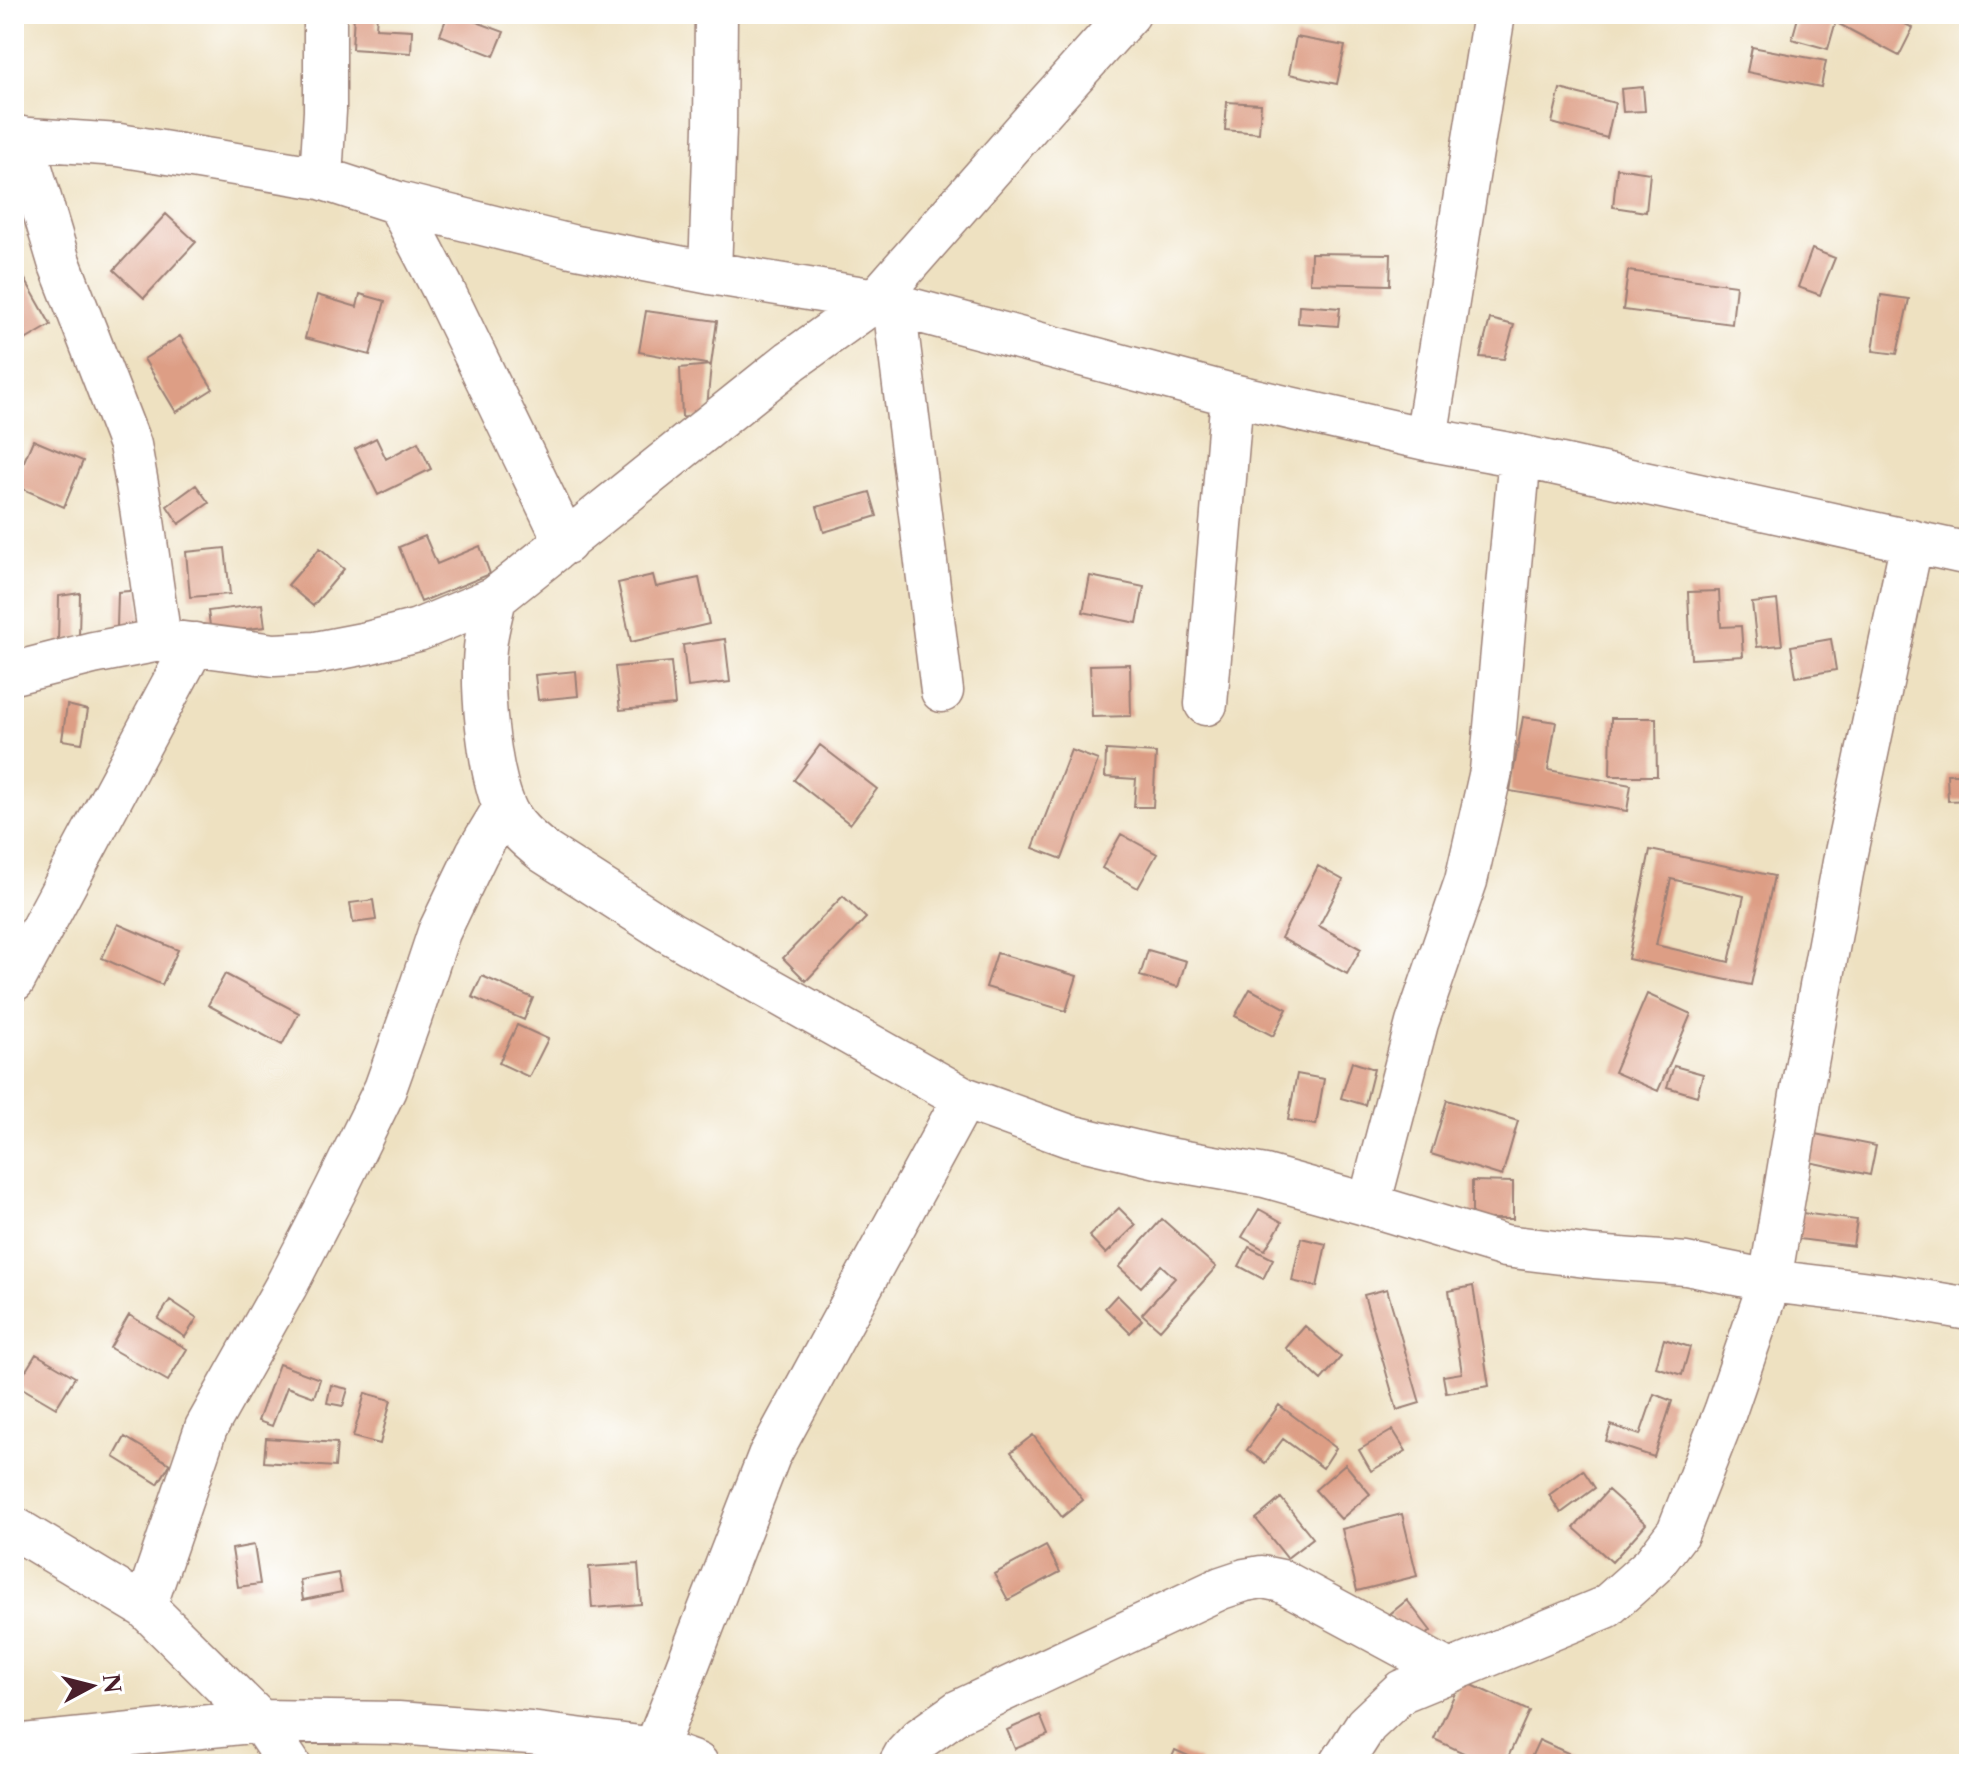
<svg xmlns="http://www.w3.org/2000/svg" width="1983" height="1778" viewBox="0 0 1983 1778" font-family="'Libre Caslon Text',serif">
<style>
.building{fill:#dd9e85;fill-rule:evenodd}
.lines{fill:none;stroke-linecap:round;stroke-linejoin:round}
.street-casing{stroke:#9c8076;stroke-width:45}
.street{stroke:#fff;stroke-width:42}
</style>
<rect width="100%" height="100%" fill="#fff"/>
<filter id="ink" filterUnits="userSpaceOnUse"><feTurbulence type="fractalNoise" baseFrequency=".0125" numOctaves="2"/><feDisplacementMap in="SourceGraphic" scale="16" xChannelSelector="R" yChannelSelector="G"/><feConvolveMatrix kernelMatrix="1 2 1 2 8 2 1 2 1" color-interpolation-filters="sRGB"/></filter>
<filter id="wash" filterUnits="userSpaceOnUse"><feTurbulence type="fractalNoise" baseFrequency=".006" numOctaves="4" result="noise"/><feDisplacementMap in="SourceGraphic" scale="32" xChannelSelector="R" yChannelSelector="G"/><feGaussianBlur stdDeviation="1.8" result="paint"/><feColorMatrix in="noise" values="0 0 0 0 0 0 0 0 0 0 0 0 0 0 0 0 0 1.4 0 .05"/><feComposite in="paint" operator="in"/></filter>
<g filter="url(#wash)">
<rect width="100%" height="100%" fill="#eee1c1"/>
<g id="blocks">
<path class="building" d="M354 14H377L376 28 412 30 411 53 352 49Z
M448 14H455L504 32 494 56 440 35Z
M1799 14H1838L1828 49 1792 39Z
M1845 14H1886L1913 28 1899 56 1839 24Z
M1296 37 1345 46 1337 84 1289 74Z
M1752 47 1826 61 1821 87 1747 72Z
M1643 87 1645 111 1623 112 1621 89Z
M1560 89 1615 103 1607 138 1552 123Z
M1227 102 1261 104 1259 133 1225 130Z
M1617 168 1650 173 1646 212 1613 207Z
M166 214 196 242 144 298 114 270Z
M1812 249 1835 258 1820 295 1798 287Z
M1311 253 1391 254 1390 285 1310 283Z
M1628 271 1736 285 1732 324 1623 310Z
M22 274 51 325 20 343 14 333V279Z
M360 294 385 301 370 355 305 338 317 295 357 307Z
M1881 295 1909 299 1897 354 1873 351Z
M1299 305 1340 308 1338 326 1298 323Z
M646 311 717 321 711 365 639 352Z
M1490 319 1514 325 1504 359 1480 357Z
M180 336 213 389 176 412 144 359Z
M711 365 706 418 682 417 680 368Z
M376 438 386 459 418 442 431 469 378 495 355 449Z
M33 440 83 461 64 507 14 485Z
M196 485 209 503 179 524 167 506Z
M870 492 877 516 824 532 817 507Z
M425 536 437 564 480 546 490 574 421 602 399 547Z
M225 548 230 594 190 597 186 552Z
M320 548 344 569 313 606 288 585Z
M653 575 656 587 699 578 709 624 631 642 618 583Z
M1090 576 1144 587 1137 623 1083 612Z
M140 590V627L117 628 118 592Z
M1719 591 1721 627 1741 626 1743 656 1691 659 1688 592Z
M80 593 79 637 58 643 59 596Z
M1777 600 1782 645 1757 647 1752 603Z
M262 604 265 627 211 633 208 611Z
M725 639 730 682 688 687 683 645Z
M1831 639 1836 670 1796 677 1791 646Z
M671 662 675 705 620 710 615 667Z
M1130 664 1131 716 1092 717 1090 665Z
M576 671 578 696 538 700 535 675Z
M67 705 88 710 82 743 62 740Z
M1523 717 1556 722 1548 770 1631 785 1627 811 1510 791Z
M1611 718H1656L1657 776H1610Z
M820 745 877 789 850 824 794 780Z
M1071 750 1098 760 1062 859 1033 848Z
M1106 750 1156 753 1153 807H1134L1136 779 1105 777Z
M1947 774H1969V800L1948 801Z
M1121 834 1157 854 1138 888 1102 868Z
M1650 850 1774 876 1751 985 1628 959ZM1671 879 1744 896 1729 962 1656 945Z
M1318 866 1343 880 1319 926 1361 949 1347 974 1281 938Z
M843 896 866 918 806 981 783 958Z
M373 900 376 920 353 923 350 903Z
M118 924 178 950 162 985 102 958Z
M1148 950 1186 961 1178 987 1140 976Z
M997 953 1077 976 1066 1011 986 987Z
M225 974 299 1013 282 1045 208 1005Z
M482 976 533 998 524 1020 472 997Z
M1250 989 1287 1009 1273 1036 1235 1016Z
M1647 994 1691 1014 1658 1091 1614 1072Z
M517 1025 548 1039 529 1077 499 1063Z
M1352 1062 1374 1069 1365 1105 1341 1098Z
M1674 1066 1703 1074 1697 1096 1667 1087Z
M1297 1074 1324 1079 1316 1125 1288 1120Z
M1447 1100 1518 1121 1502 1176 1431 1154Z
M1815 1134 1876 1146 1870 1175 1809 1162Z
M1472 1181 1513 1182V1219H1472Z
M1119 1208 1136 1225 1106 1254 1089 1236Z
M1259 1209 1282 1222 1265 1250 1242 1237Z
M1794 1212 1857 1220 1853 1246 1791 1238Z
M1162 1219 1216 1267 1160 1330 1142 1314 1175 1278 1161 1265 1141 1287 1119 1267Z
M1301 1238 1326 1244 1317 1287 1292 1281Z
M1249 1247 1273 1259 1263 1279 1239 1266Z
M1473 1286 1489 1386 1446 1393 1443 1376 1462 1373 1449 1291Z
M1387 1289 1420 1403 1397 1410 1364 1295Z
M1117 1295 1142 1320 1130 1333 1105 1308Z
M170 1300 197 1318 185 1337 158 1319Z
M129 1315 187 1349 168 1381 110 1348Z
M1305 1326 1341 1357 1321 1380 1286 1348Z
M1664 1339 1690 1347 1682 1375 1656 1367Z
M36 1354 75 1377 56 1408 17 1385Z
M279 1364 320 1379 314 1397 287 1387 272 1426 258 1421Z
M331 1385 348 1389 343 1406 327 1403Z
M365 1393 391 1400 380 1444 353 1437Z
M1654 1394 1672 1401 1654 1457 1606 1441 1611 1425 1640 1435Z
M1279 1405 1336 1448 1323 1468 1283 1439 1265 1463 1247 1450Z
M1393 1430 1406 1451 1371 1471 1359 1450Z
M1033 1435 1083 1500 1062 1517 1011 1452Z
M125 1437 170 1464 158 1484 114 1457Z
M266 1438 337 1443 335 1467 264 1462Z
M1345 1464 1370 1494 1341 1519 1315 1490Z
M1583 1470 1595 1488 1561 1513 1549 1495Z
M1608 1490 1646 1524 1612 1562 1574 1528Z
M1281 1498 1313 1538 1287 1558 1256 1519Z
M1402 1514 1417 1576 1357 1591 1342 1529Z
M254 1545 260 1584 238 1587 232 1549Z
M1046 1546 1060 1572 1008 1600 994 1574Z
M638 1564 641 1604 592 1608 589 1567Z
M338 1573 342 1592 303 1600 300 1580Z
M1407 1600 1431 1631 1415 1645 1390 1614Z
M1461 1680 1529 1711 1505 1764H1487L1434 1739Z
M1040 1715 1048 1735 1015 1749 1007 1730Z
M1539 1740 1592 1764H1528Z
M1175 1750 1200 1761 1198 1764H1169Z"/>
</g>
</g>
<g filter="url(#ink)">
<use href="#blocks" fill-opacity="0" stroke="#9c8076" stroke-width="2"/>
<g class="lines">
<g class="street-casing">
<path id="street" d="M14 138 119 145 321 178 398 203 571 246 710 273 876 300 1232 395 1426 439 1520 456 1969 554
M22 138 59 262 130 445 141 507 160 640
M321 178 325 111V14
M398 203 442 287 566 543
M710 273 715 127 716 14
M894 305 942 691
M1426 439 1494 14
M495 598C492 612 488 626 486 640 480 682 488 768 504 806 511 825 529 840 544 852L669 932 964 1098 1069 1136 1162 1158 1265 1176 1369 1205 1505 1246 1594 1257 1686 1264 1770 1281 1887 1295 1969 1309
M14 673 93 653 160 640 274 655 315 653 367 643 418 630 495 598 791 361 876 300 1038 115 1129 14
M1206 704 1232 395
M14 980 194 644
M1369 1205 1417 1023 1466 881 1491 771 1520 456
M14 1528 145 1607 260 1721 289 1764
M145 1607 206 1428 286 1286 335 1191 385 1089 411 1016 439 932 477 853 504 808
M14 1746 260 1721 398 1723 530 1733 655 1749 697 1764
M655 1749 769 1456 964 1098
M900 1764 905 1755 921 1738 959 1711 1221 1588 1245 1580 1262 1577 1282 1581 1449 1671
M1341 1764 1366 1725 1402 1691 1606 1607 1653 1565 1678 1532 1725 1412 1770 1281 1801 1095 1844 862 1912 541"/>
</g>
<use href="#street" class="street"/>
</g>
</g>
<rect width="1983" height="1778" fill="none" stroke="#fff" stroke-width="48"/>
<g transform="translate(92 1686) rotate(83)" stroke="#ffffff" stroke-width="6" paint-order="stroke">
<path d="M0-6L14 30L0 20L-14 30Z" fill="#4a1f2b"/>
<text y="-12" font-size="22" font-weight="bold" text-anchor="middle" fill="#4a1f2b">N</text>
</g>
</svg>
